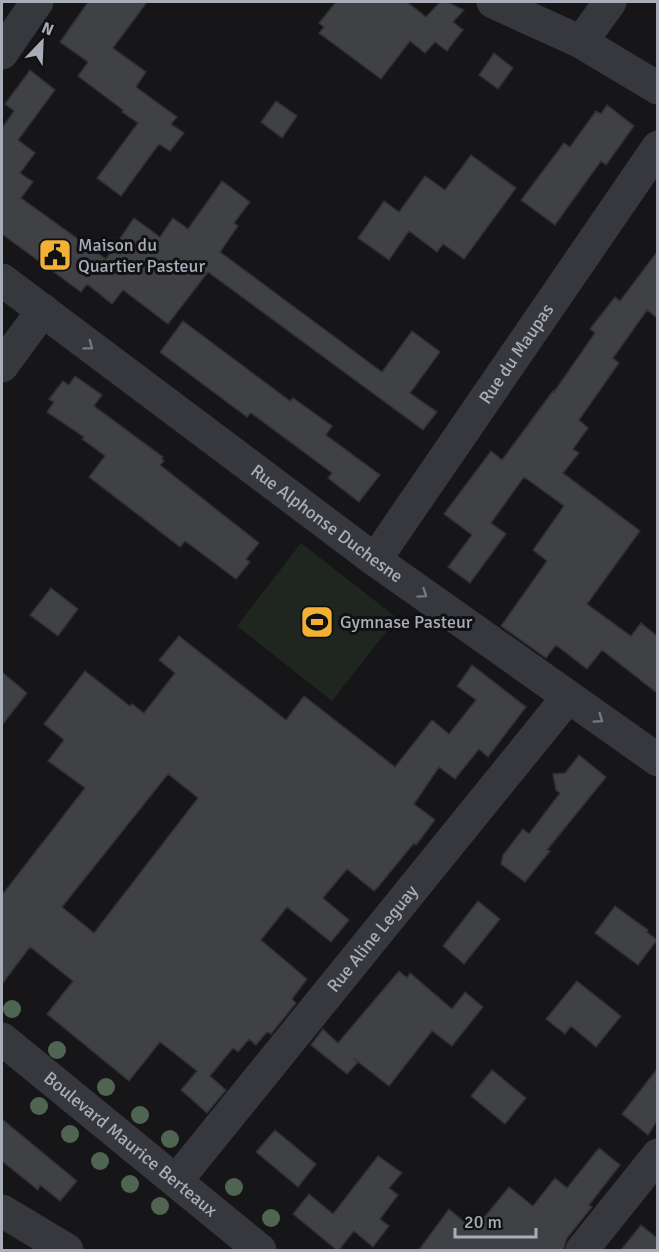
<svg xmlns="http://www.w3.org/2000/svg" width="659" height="1252" viewBox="0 0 659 1252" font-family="Signika,sans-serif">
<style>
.green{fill:#1e261f}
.building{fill:#404145;stroke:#303034;stroke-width:1.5;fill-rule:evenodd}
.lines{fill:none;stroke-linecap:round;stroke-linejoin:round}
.minor{stroke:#37383d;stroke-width:33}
.tree{fill:#506452}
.oneway{stroke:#757881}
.labels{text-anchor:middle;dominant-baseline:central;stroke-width:6;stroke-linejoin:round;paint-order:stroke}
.poi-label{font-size:18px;fill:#a8adb8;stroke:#111113;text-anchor:start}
.street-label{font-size:18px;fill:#a8adb8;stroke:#111113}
</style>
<rect width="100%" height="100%" fill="#161618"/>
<path class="green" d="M301 543 397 618 332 701 237 626Z"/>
<path class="building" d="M88 2H147L113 48 146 72 136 87 177 117 171 124 184 133 170 151 159 144 121 196 97 178 138 123 122 112 123 110 78 76 88 62 60 42Z
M336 2H407L426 17 440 2H447L464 10 453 22 463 30 447 51 435 42 425 53 410 41 381 79 319 33 324 27 319 23Z
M494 53 513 68 498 89 479 75Z
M30 70 55 90 18 140 35 153 20 173 33 182 21 198 106 259 134 218 160 237 173 218 188 229 222 181 250 202 234 223 238 226 220 252 382 372 412 331 440 352 410 393 437 412 423 430 208 272 168 324 123 290 112 304 87 284 81 292 2 234V128L14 111 5 104Z
M276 101 297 116 282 138 261 122Z
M607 105 634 126 606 165 601 161 555 225 521 200 564 143 570 147 596 111 601 114Z
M471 155 516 188 464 259 443 244 437 252 409 231 389 260 358 238 384 201 399 212 425 176 445 190Z
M657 252V318L647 310 613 358 619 363 579 420 588 428 573 449 579 453 563 473 640 531 587 604 631 636 641 623 657 636V693L602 650 587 669 556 645 546 658 501 626 547 561 533 550 564 506 524 477 491 523 506 534 470 583 448 567 472 535 444 514 491 451 502 460 553 391 554 392 595 333 590 329 615 297 620 301Z
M183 321 290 401 293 398 332 426 326 435 380 475 359 502 328 478 332 473 251 413 247 417 160 352Z
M75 376 102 395 94 406 163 457 162 459 164 461 160 465 259 543 246 559 250 562 236 579 185 541 180 547 89 477 105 456 82 439 84 437 47 412 54 402 49 399 63 381 69 385Z
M51 588 78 609 58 636 30 615Z
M179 636 286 720 304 696 395 767 432 720 449 734 476 700 457 686 472 665 526 707 488 757 479 749 455 779 439 767 414 804 435 820 416 845 414 843 378 887 374 891 347 869 323 898 349 920 331 942 287 907 261 940 307 979 292 999 296 1003 271 1034 267 1032 256 1045 249 1039 238 1052 233 1048 210 1076 226 1090 207 1113 181 1090 197 1071 160 1042 129 1081 47 1014 73 981 30 947 2 984V895L85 788 48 761 64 740 44 724 85 671 130 706 132 704 144 713 175 673 159 660ZM168 774 198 798 94 933 62 907Z
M2 672 27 693 2 725Z
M579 755 606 777 547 850 550 851 525 882 501 864 503 855 523 829 529 834 560 793 556 790 553 774 565 773Z
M478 901 500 919 464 964 443 946Z
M615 906 648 930 647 932 657 940 638 965 595 933Z
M399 971 407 978 410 973 452 1009 465 992 483 1007 452 1046 432 1031 389 1086 353 1058 358 1062 347 1074 311 1045 323 1029 338 1043Z
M577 981 621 1016 596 1047 571 1026 565 1034 546 1019Z
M657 1069V1121L648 1135 622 1114Z
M492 1070 526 1098 505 1124 471 1096Z
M2 1119 77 1181 60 1201 40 1185 38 1190 2 1161Z
M275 1130 316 1164 298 1187 256 1152Z
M599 1148 620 1165 589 1205 592 1207 567 1238 563 1251H418L449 1209 474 1230 509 1187 533 1206 555 1178 567 1188Z
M378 1156 402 1173 389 1188 398 1195 380 1219 389 1226 373 1247 354 1231 338 1251 293 1214 309 1194 333 1214Z
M641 1225 657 1238V1251H620Z"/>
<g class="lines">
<g class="minor">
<path d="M493 2 581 42 658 88"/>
<path d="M581 42 610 2"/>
<path d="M2 53 37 2"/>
<path id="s1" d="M2 280 375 560 658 760"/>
<path d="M2 366 43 310"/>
<path id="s2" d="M375 560 658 147"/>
<path id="s3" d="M2 1039 260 1250"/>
<path id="s4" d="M176 1181 568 697"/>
<path d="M2 1211 67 1250"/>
<path d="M582 1250 658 1155"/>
</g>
</g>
<g class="tree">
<circle cx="12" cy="1009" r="9"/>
<circle cx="57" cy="1050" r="9"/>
<circle cx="106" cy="1087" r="9"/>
<circle cx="39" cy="1106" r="9"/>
<circle cx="140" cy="1115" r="9"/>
<circle cx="70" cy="1134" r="9"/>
<circle cx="170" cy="1139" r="9"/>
<circle cx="100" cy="1161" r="9"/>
<circle cx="130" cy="1184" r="9"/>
<circle cx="234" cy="1187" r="9"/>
<circle cx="160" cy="1206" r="9"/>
<circle cx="271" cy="1218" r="9"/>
</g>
<defs><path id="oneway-chevron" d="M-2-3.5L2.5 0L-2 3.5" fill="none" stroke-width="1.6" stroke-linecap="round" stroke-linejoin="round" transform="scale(1.5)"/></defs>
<g class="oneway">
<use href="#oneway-chevron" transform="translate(89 346) rotate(37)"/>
<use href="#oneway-chevron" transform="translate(423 594) rotate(35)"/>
<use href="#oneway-chevron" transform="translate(599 719) rotate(35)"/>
</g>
<defs>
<g id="civic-square" transform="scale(1.725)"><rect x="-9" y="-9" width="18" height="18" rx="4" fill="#f2b134" stroke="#111113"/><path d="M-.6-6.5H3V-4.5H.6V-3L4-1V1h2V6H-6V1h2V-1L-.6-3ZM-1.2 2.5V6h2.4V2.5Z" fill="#111"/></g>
<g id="stadium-square" transform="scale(1.725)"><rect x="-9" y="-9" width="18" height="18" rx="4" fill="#f2b134" stroke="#111113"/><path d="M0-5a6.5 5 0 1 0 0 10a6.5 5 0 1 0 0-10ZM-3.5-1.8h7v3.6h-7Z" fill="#111"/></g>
</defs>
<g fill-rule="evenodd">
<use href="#civic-square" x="55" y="255"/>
<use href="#stadium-square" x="317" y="622"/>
</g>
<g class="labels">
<g class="poi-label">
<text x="78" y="245">Maison du<tspan x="78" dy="21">Quartier Pasteur</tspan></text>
<text x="340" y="622">Gymnase Pasteur</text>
</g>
<g class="street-label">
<text stroke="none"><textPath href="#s2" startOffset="250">Rue du Maupas</textPath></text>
<text stroke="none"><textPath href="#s1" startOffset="406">Rue Alphonse Duchesne</textPath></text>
<text stroke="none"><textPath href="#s4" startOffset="312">Rue Aline Leguay</textPath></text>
<text stroke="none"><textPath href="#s3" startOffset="166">Boulevard Maurice Berteaux</textPath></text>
</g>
</g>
<rect width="659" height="1252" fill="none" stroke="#a8adb8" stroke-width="6"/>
<g transform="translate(42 42) rotate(23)" stroke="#111113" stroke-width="4.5" paint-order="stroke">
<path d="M0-4.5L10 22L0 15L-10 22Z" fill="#a8adb8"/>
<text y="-9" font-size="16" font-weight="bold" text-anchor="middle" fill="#a8adb8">N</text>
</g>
<path d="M455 1228v9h81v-9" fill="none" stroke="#a8adb8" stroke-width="3"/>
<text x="464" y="1228" font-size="18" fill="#a8adb8" stroke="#111113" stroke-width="4.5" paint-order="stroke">20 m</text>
</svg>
